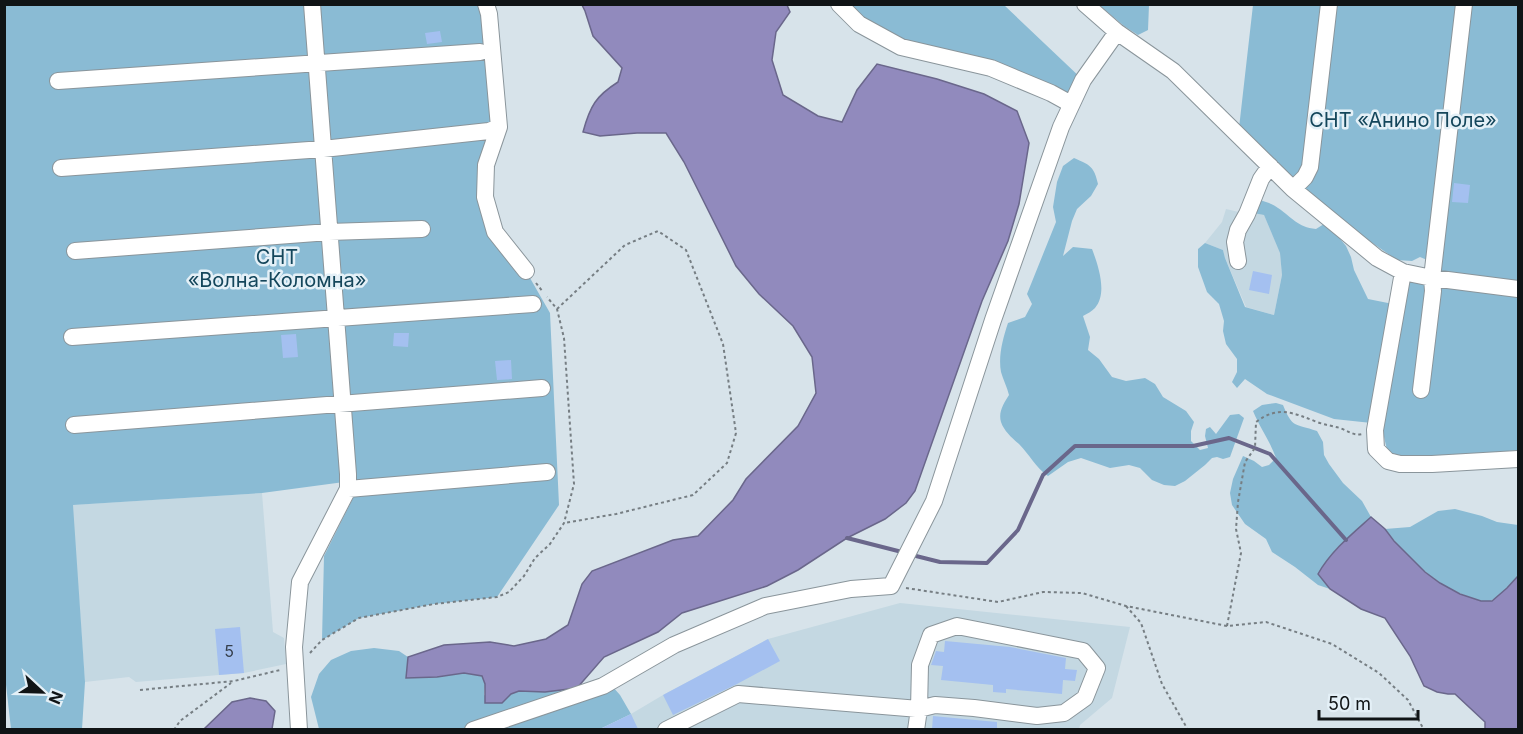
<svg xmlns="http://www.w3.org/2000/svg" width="1523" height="734" viewBox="0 0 1523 734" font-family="Inter,sans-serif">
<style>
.built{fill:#c4d8e2}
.green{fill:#8abbd4}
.water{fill:#918abd;stroke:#6a678b;stroke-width:1.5}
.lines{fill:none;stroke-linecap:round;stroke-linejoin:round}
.stream{stroke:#6a678b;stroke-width:4}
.building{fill:#a4c0f0}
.minor-casing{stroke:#8a959b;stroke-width:18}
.path{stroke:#767e83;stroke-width:2;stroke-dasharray:3 3;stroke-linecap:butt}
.minor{stroke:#fff;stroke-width:16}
.labels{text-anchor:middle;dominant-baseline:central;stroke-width:5;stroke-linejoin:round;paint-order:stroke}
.number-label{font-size:16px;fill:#353f4c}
.park-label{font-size:20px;fill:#14465b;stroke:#e4f0f7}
</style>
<rect width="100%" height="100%" fill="#d7e3ea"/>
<path class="built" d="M1226 209 1247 214 1253 213 1264 215 1280 252 1282 275 1274 315 1246 307 1225 258 1223 250 1205 243 1222 222Z
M262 493 273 632 284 638 286 664 244 673 219 675 136 682 129 677 85 682 72 505Z
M900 603 1130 627 1112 698 1080 725 1079 729 600 730 631 714 663 695 768 639Z"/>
<path class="green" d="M4 5H486L499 127 486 165 495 232 526 271 550 313 559 505 497 597 434 604 359 618 322 640 324 556 358 488 344 482 262 493 73 505 85 682 82 729H11L4 667Z
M839 5H1004L1083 80 1071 104 1051 93 901 47Z
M1099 5H1149L1148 30 1138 35 1124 26Z
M1253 5H1518V284L1440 274 1439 265 1420 257 1412 261 1397 260 1371 242 1302 190 1239 128Z
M1074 158C1090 165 1094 166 1098 184L1091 196 1077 209 1072 221 1063 256 1073 247 1092 249C1098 265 1108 293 1095 308 1092 311 1087 314 1083 316L1090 337 1088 350 1099 359 1112 377 1126 381 1145 378 1155 384 1163 397 1186 411 1194 422 1191 431V441L1200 450 1208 448 1205 436 1206 429 1210 427 1216 434 1230 415 1239 414 1244 418 1230 457 1223 459 1217 457 1212 458 1205 465 1185 481 1175 486 1164 485 1152 480 1140 468 1129 465 1110 468 1081 458 1068 462 1048 476C1035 467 1030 455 1019 444 1012 438 1004 431 1001 422 998 412 1004 403 1009 395 1007 387 1003 379 1001 372 998 356 1003 338 1008 323L1025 317 1032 304 1027 294 1056 222 1053 207 1057 182 1063 166Z
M1260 200C1266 202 1273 204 1278 208 1293 218 1297 227 1316 229L1324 224 1337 235 1346 246 1351 257 1354 270 1368 299 1388 303 1403 304 1406 279 1518 295V450L1437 458 1388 454 1381 424 1334 419 1267 394 1245 379 1237 388 1232 382 1237 372V359L1226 344 1223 331 1224 321 1219 304 1207 292 1198 267V249L1205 243 1223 250 1225 258 1245 307 1274 315 1282 275 1280 253 1264 215 1253 213Z
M1276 403 1283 405C1293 429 1294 423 1317 431L1323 442 1324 455 1329 464 1343 483 1362 501 1371 517 1337 548 1318 574 1330 589 1318 585 1295 567 1272 552 1266 539 1245 524 1232 505 1230 493 1233 479 1243 456 1254 461 1262 467 1269 465 1276 458C1270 441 1260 428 1253 411L1262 405Z
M1455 509 1482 516 1497 522 1518 525V576C1512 583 1499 598 1490 601 1484 603 1478 600 1472 598 1436 586 1408 559 1385 529L1410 527 1438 511Z
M374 648 399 651 408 657 406 678 437 677 464 673 482 676 485 684 484 695 502 703 511 694 519 691 545 692 577 688 604 677 620 695 631 714 600 729H319L311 697 319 674 331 660 351 651Z"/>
<path class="water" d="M582 5H787L790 12 776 32 772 60 783 95 818 116 842 122 857 90 877 64 937 79 984 94 1017 111 1029 143 1019 204 1008 241 982 301 915 491 906 503 885 519 847 538 798 570 767 586 682 613 658 632 604 657 577 688 545 692 519 691 511 694 502 703H485V684L482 676 464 673 437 677 406 678 408 657 444 645 490 642 514 646 546 639 568 625 582 584 592 571 673 540 698 536 733 500 746 479 798 426 816 393 812 357 793 326 759 294 736 266 684 162 666 133H637L600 136 583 132C590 106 596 96 618 82L622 68 593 36 585 11Z
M1371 517 1385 529 1394 541 1425 572 1440 583 1460 594 1481 601H1492L1507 588 1518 576V729H1485V722L1455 694H1448L1437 692 1424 686 1410 656 1385 618 1361 609 1330 589 1318 574C1331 551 1352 534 1371 517Z
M250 698 266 701 275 711 272 729H204L232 702Z"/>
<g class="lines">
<path class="stream" d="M847 538 902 552
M912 555 940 562 987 563 1018 530 1043 475 1075 446H1193L1229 438 1270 454 1346 540"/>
</g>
<path class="building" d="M440 31 442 42 427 44 425 33Z
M1454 183 1470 185 1468 203 1452 202Z
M1253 271 1272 275 1269 294 1249 290Z
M394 333H409L408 347 393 346Z
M296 334 298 357 283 358 281 335Z
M511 360 512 379 497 380 495 361Z
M240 627 244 673 219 675 215 629Z
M768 639 780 661 737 684 673 715 663 695Z
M945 641 1010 647 1066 658 1065 669 1077 670 1075 681 1063 680 1062 694 1006 689V693L993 692V685L941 680 943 666 931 665 936 651 944 652Z
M631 714 638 729H600Z
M933 716 997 722V729H932Z"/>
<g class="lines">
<g class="minor-casing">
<path id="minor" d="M486 4 489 14 499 127 486 165 485 197 495 232 526 271
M839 4 859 24 901 47 991 68 1051 93 1071 104
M1085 4 1117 32 1173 71 1293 189 1377 258 1403 272 1432 278 1518 289
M58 81 480 52
M61 168 323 149 489 131 499 127
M1293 189 1305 177 1310 167 1329 4
M75 251 329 232 422 229
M1238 261 1235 242 1238 230 1247 214 1261 179 1270 166
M1403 272 1375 430 1376 449 1388 461 1400 464H1432L1518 459
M72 337 533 304
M1421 390 1433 291 1432 278 1464 4
M74 425 542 388
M348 489 547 472
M299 730 294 647 300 582 348 489V474L312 4
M473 730 603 686 674 645 765 606 851 589 891 586 934 501 993 320 1061 127 1083 80 1117 32
M666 730 738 694 919 709 935 705 974 708 1037 716 1064 713 1085 698 1097 668 1083 651 957 626 931 635 920 665 919 709 916 730"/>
</g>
<path class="path" d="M536 283 543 292
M557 309 625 245 658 231 686 250 723 344 736 433 727 463 693 495 616 514 564 523
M906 588 998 602 1043 592 1082 593 1126 606 1227 626 1266 622 1332 644 1379 673 1408 700 1424 730
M1126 606 1141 623 1162 684 1188 730
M1227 626 1241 553 1236 529 1238 502 1245 462 1255 448 1256 422C1278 405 1294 413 1317 422 1325 425 1333 426 1340 428 1348 431 1354 436 1362 434
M310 653 322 640 359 618 434 604 497 597 509 592 524 576 535 558 550 544 564 523 574 484 564 338 557 309 547 297
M140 690 234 681 280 670
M174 730 180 721 231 683"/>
<use href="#minor" class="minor"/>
</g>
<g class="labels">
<g class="number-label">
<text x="229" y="651">5</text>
</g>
<g class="park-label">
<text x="1403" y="120">СНТ «Анино Поле»</text>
<text x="277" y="257">СНТ<tspan x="277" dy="23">«Волна-Коломна»</tspan></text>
</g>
</g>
<rect width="1523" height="734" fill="none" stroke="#101416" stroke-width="12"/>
<g transform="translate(42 692) rotate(112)" stroke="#e4f0f7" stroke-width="4.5" paint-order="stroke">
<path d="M0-4.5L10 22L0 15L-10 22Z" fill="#101416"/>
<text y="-9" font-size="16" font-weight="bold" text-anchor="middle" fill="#101416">N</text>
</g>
<path d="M1319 710v9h99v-9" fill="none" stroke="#101416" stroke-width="3"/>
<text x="1328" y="710" font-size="18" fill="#101416" stroke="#e4f0f7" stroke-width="4.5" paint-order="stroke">50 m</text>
</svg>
